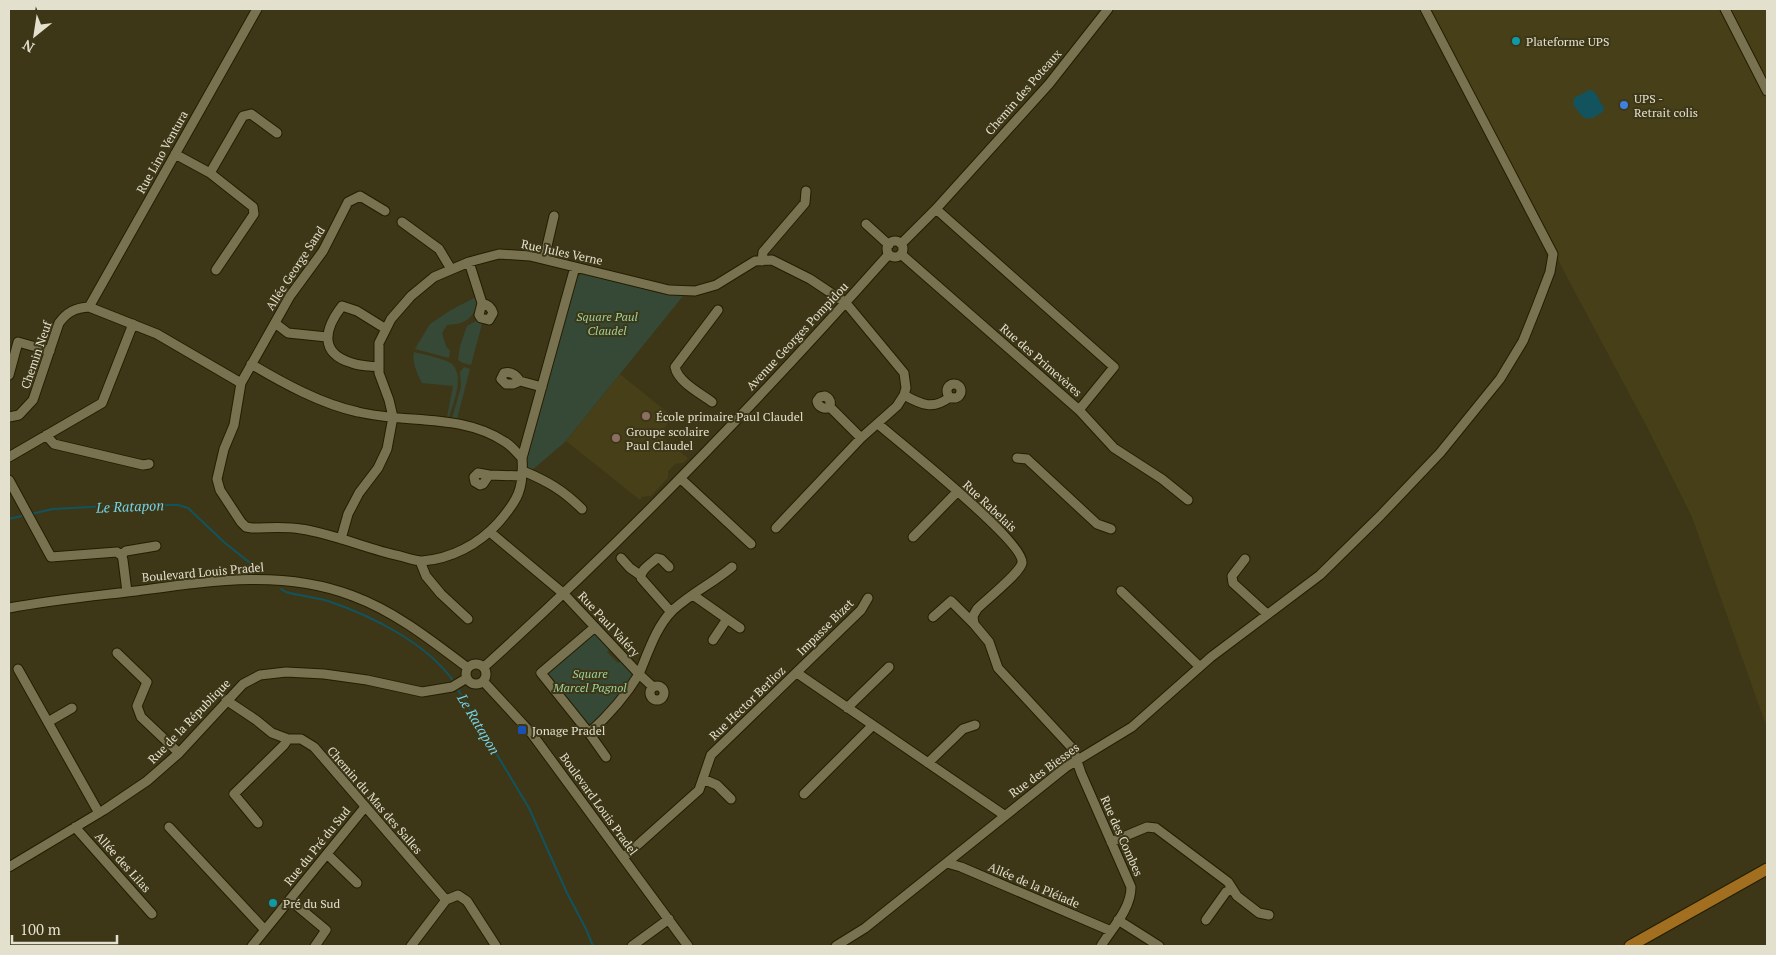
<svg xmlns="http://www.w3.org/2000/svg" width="1776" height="955" viewBox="0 0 1776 955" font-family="'PT Serif',serif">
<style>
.built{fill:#463f17}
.green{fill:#364936}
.water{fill:#12535e}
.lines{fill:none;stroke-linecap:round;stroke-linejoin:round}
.stream{stroke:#12535e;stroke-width:2}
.minor-casing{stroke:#241e00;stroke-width:11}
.major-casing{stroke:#241e00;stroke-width:13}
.minor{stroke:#787251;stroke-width:9}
.major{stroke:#a26e20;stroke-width:11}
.culture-dot{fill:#0f9aa8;stroke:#3d3718;stroke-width:2}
.shop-dot{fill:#3f7fe0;stroke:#3d3718;stroke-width:2}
.education-dot{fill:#8d6e63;stroke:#3d3718;stroke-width:2}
.transit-dot{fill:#1a4fb4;stroke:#3d3718;stroke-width:2}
.labels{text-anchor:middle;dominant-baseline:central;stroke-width:4;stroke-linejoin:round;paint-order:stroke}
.poi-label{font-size:12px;fill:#e3e0ce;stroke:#3d3718;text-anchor:start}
.street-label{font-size:12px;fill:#e3e0ce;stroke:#3d3718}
.park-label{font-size:12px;font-style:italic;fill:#9bd29c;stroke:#3d3718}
.water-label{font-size:14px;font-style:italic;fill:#74d3e6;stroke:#3d3718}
</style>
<rect width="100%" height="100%" fill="#3d3718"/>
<path class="built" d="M1430 9H1767V728L1692 517 1646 425 1568 279Z
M620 374 673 417 659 435 688 458 683 463 675 464 668 471V478L651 496 642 497 640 500 566 441Z"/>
<path class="green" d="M584 272 659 293 683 296 565 442 531 471 526 466 527 459 576 278Z
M476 297 479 303C472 319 465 324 447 325L442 333 446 346 450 351 449 358 415 349 430 324 451 310Z
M478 320 482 324 471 365 463 363 458 360 460 346 467 326Z
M414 352C422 354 446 359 452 364 465 377 453 403 449 417H447L453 386 422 383C417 373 412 364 414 352Z
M464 367 470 369 457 419 452 418 461 387 460 372Z
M593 634 598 636 610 649 607 652 618 663 621 661 631 672 632 678 622 693 593 724 584 723 547 676 551 668Z"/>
<path class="water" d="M1589 90 1594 91 1604 108 1603 112C1585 123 1584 120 1573 104L1574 98Z"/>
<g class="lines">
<path class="stream" d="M31 514 53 509 128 505H178L188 508 225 543 259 570
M9 519 26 515
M281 589 286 592C300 596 314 597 328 601 372 616 427 643 454 682
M457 688 529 808 567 893 586 929 593 946"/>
<g class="minor-casing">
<path id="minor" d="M1725 9 1767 91
M175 154 210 173 253 207 254 214 216 270
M210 173 243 116 251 114 277 133
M402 222 439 249 451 269
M866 224 889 245
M887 249a8 8 0 1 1 16 0a8 8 0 1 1-16 0Z
M901 244 936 209 1049 84 1108 9
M901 254 1079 410 1114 367 936 209
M544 259 554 216
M762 261 763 252 805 203 806 191
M469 262 482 303 479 315 481 318 489 320 493 313C491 307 488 305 482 303
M89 307 257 9
M275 323 288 333 327 337
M251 364C283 383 321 404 358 412 407 424 461 413 505 442 512 446 517 453 522 458 524 489 518 500 498 523 479 544 451 559 422 561 415 561 407 558 400 556 367 549 335 534 301 529 285 526 268 528 252 528L246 527 241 522 220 490 217 479 224 449 234 425 241 383 290 296 323 251 348 202 360 196 385 211
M379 367C370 366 360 366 352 363 318 353 325 328 342 306L357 311 386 329
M9 375 18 342 50 351
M520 381 513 384H506L501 379 504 373C511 371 516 375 520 381L542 387
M947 391a7 7 0 1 1 14 0a7 7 0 1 1-14 0Z
M904 395C922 405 933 410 950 397
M712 402C700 393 678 382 675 367L718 310
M830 407C825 410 818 407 817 401L820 397 825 396C830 398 831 402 830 407L861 438
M1079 410 1114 448 1162 479 1188 500
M9 417 19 415 33 400 59 323C67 312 75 308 89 307L157 334 241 383
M878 424C899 442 1025 542 1022 563 1020 573 986 600 977 609L973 616 974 624 989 642 998 668 1073 749 1081 773 1131 887C1131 909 1112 928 1101 946
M46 435 54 444 143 465 149 464
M9 457 102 403 133 324
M522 458 575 267
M1017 458 1027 459 1097 524 1111 529
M523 471C547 481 563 490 582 509
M489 475 483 484 480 485 475 482 474 477 478 473 489 475 522 476
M680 478 751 544
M9 480 51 557 117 552 122 556 123 560 127 592
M490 532 564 594 639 674C648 653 656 627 672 611 690 594 713 583 732 567
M913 537 957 492
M341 539 348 514 359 493 378 468 387 449 393 417 389 400 379 373V343L391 319 411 296 434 277 469 262 499 254 530 256 669 290 695 291 716 285 755 261 772 260 810 279 846 303 904 373 906 388 904 395 897 406 861 438 776 528
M121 555 126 551 156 546
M621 558 630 568 640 575
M1245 559 1232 576 1233 583 1267 614
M420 561 426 576 441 594 468 619
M669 567 661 559 657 558C651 564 640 569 641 578L671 612
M1121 591 1200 667
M693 595 740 628
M9 608C51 600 94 596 136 591 209 581 283 569 353 596 396 612 432 641 468 668
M933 617 951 601 974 624
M595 627 541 673 589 733C609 715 625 697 639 674L653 687
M713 640 727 619
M117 653 147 682 137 706 141 717 179 753
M466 674a10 10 0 1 1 20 0a10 10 0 1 1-20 0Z
M484 667C627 538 761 398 889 254
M18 669 99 813
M797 673 1004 815
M484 682 532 734 688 946
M650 693a7 7 0 1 1 14 0a7 7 0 1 1-14 0Z
M226 700 256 720 272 733 288 739H301L314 747 446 900
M847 708 889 667
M48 722 72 708
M589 733 606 757
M928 763 963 729 975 725
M703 779 717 785 731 799
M804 794 872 726
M258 823 234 794 284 745 288 739
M75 827 152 914
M169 827 265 930
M1111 842 1147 827 1156 828 1228 882 1237 896 1259 913 1269 915
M327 854 357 883
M623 858 699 790 711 755 861 610 868 598
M947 863 961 867 1111 931
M9 867 104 810 147 781 179 753 243 684 260 675 286 672 324 674 367 680 422 692 452 687 467 678
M290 900 326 930 315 946
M446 900 458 895 467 901 496 946
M1118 920 1159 946
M1206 920 1226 892 1232 889
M252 946 365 807
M411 946 446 900
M632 946 669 919
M836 946 865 928 1066 767 1132 727 1211 657 1320 575 1380 516 1440 453 1500 379 1523 341 1537 306 1550 272 1553 254 1425 9"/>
</g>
<g class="major-casing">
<path id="major" d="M1630 946 1767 869"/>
</g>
<use href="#minor" class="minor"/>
<use href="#major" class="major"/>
</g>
<g class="culture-dot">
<circle cx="1516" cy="41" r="5"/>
<circle cx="273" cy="903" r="5"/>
</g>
<circle class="shop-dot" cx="1624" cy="105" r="5"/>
<g class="education-dot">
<circle cx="646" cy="416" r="5"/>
<circle cx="616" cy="438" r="5"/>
</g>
<rect class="transit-dot" x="517" y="725" width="10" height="10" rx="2.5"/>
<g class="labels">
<g class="poi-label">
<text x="1526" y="41">Plateforme UPS</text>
<text x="1634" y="98">UPS -<tspan x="1634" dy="14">Retrait colis</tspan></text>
<text x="656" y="416">École primaire Paul Claudel</text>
<text x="626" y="431">Groupe scolaire<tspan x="626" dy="14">Paul Claudel</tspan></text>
<text x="532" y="730">Jonage Pradel</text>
<text x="283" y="903">Pré du Sud</text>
</g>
<g class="street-label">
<text transform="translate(1023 92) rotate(-49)">Chemin des Poteaux</text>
<text transform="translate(162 152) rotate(-61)">Rue Lino Ventura</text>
<text transform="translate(562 252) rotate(12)">Rue Jules Verne</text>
<text transform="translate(295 268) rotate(-57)">Allée George Sand</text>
<text transform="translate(797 336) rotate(-47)">Avenue Georges Pompidou</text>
<text transform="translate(36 355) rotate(-71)">Chemin Neuf</text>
<text transform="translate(1041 360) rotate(41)">Rue des Primevères</text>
<text transform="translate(990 506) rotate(43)">Rue Rabelais</text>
<text transform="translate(203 572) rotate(-5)">Boulevard Louis Pradel</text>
<text transform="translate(609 624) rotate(47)">Rue Paul Valéry</text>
<text transform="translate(825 627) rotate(-45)">Impasse Bizet</text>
<text transform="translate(747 703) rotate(-44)">Rue Hector Berlioz</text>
<text transform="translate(189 721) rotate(-46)">Rue de la République</text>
<text transform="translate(1044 770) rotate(-36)">Rue des Biesses</text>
<text transform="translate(375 800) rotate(49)">Chemin du Mas des Salles</text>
<text transform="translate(599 804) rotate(54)">Boulevard Louis Pradel</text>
<text transform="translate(1122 836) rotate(66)">Rue des Combes</text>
<text transform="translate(317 846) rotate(-51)">Rue du Pré du Sud</text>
<text transform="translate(123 862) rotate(48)">Allée des Lilas</text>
<text transform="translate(1034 885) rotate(23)">Allée de la Pléiade</text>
</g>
<g class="park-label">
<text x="607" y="316">Square Paul<tspan x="607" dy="14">Claudel</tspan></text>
<text x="590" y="673">Square<tspan x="590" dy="14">Marcel Pagnol</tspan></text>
</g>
<g class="water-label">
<text transform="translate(130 506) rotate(-2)">Le Ratapon</text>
<text transform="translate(479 724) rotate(59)">Le Ratapon</text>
</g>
</g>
<rect width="1776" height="955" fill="none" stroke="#e3e0ce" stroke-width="20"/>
<g transform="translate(35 35) rotate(210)" stroke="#3d3718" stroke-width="4" paint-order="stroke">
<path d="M0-4L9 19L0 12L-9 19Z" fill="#e3e0ce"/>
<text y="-8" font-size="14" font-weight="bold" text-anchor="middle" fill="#e3e0ce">N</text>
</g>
<path d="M12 935v8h105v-8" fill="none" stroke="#e3e0ce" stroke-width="2.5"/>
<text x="20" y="935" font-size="15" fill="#e3e0ce" stroke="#3d3718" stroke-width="4" paint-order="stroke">100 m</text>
</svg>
